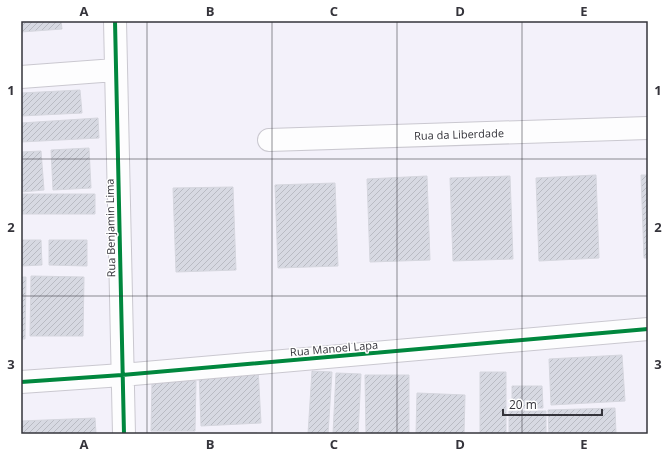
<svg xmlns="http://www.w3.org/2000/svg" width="669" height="455" viewBox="0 0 669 455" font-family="'Open Sans',sans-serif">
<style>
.building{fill:url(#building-hatch);stroke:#d5d6de}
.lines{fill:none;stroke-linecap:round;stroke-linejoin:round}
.minor-casing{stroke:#cac8d0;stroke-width:24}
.minor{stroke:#fdfdfe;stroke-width:22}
.cycleway-casing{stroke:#fff;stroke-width:6}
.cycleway{stroke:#00873e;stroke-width:4}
.grid{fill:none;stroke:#35343b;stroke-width:1;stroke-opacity:0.55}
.labels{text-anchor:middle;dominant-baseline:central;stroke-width:3;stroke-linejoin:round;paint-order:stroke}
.street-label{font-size:11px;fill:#35343b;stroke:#fff}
.neatline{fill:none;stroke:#35343b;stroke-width:1.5}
.grid-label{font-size:13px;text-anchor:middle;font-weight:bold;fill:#35343b}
</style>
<defs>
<pattern id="building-hatch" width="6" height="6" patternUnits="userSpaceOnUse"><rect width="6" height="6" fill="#d7d9e2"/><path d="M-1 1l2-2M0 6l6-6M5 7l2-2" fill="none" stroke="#b9bbc3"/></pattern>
</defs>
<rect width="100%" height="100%" fill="#f3f1fa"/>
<path class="building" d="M21 21H61L62 29 21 32Z
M80 90 82 113 21 116V93Z
M98 118 99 138 21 142V123Z
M89 148 91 188 53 190 51 150Z
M41 151 44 190 21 192V152Z
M596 175 599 258 539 261 536 178Z
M641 175H648V258H644Z
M427 176 430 260 370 262 367 179Z
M510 176 513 259 453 261 450 178Z
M335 183 338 266 278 268 275 185Z
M233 187 236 270 176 272 173 188Z
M21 194H95V214H22Z
M21 240H41L42 265 21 266Z
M49 240H87V266L49 265Z
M31 276 84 277 83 336H30Z
M21 277H26L25 339H21Z
M622 355 625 401 551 405 549 359Z
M258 368 261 423 201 426 199 371Z
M312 371 332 372 328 434H308Z
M480 372H506V434H480Z
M336 373 361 374 358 434H333Z
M365 375H409V434H366Z
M152 381H196L195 431H151Z
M512 386H542L543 408H512Z
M417 393 465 395 464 434H416Z
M615 408 616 434H549L548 410Z
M509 411H546V434H509Z
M95 418 96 434H21V421Z
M257 433V434H206Z"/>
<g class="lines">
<g class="minor-casing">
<path id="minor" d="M115 21 124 434
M21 77 115 70
M269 140 648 128
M21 382 122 375 648 329"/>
</g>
<use href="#minor" class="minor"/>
<g class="cycleway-casing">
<path id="cycleway" d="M115 21 124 434
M21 382 122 375 648 329"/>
</g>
<use href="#cycleway" class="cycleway"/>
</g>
<path class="grid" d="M147 21V434M272 21V434M397 21V434M522 21V434M21 159H648M21 296H648"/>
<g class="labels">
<g class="street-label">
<text transform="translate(459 134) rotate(-2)">Rua da Liberdade</text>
<text transform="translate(110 228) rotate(-91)">Rua Benjamin Lima</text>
<text transform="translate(334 348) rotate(-5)">Rua Manoel Lapa</text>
</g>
</g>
<rect width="669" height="455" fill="none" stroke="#ffffff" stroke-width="44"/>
<path d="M503 409v6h99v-6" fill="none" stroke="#35343b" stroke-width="2"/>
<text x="509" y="409" font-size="12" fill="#35343b" stroke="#ffffff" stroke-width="3" paint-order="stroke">20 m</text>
<rect x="22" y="22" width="625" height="411" class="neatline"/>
<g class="grid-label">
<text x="84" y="16">A</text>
<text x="210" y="16">B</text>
<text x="334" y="16">C</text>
<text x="460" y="16">D</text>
<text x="584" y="16">E</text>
<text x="11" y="95">1</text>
<text x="658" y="95">1</text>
<text x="11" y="232">2</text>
<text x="658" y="232">2</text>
<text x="11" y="369">3</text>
<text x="658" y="369">3</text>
<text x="84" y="449">A</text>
<text x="210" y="449">B</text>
<text x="334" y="449">C</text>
<text x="460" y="449">D</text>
<text x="584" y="449">E</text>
</g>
</svg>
